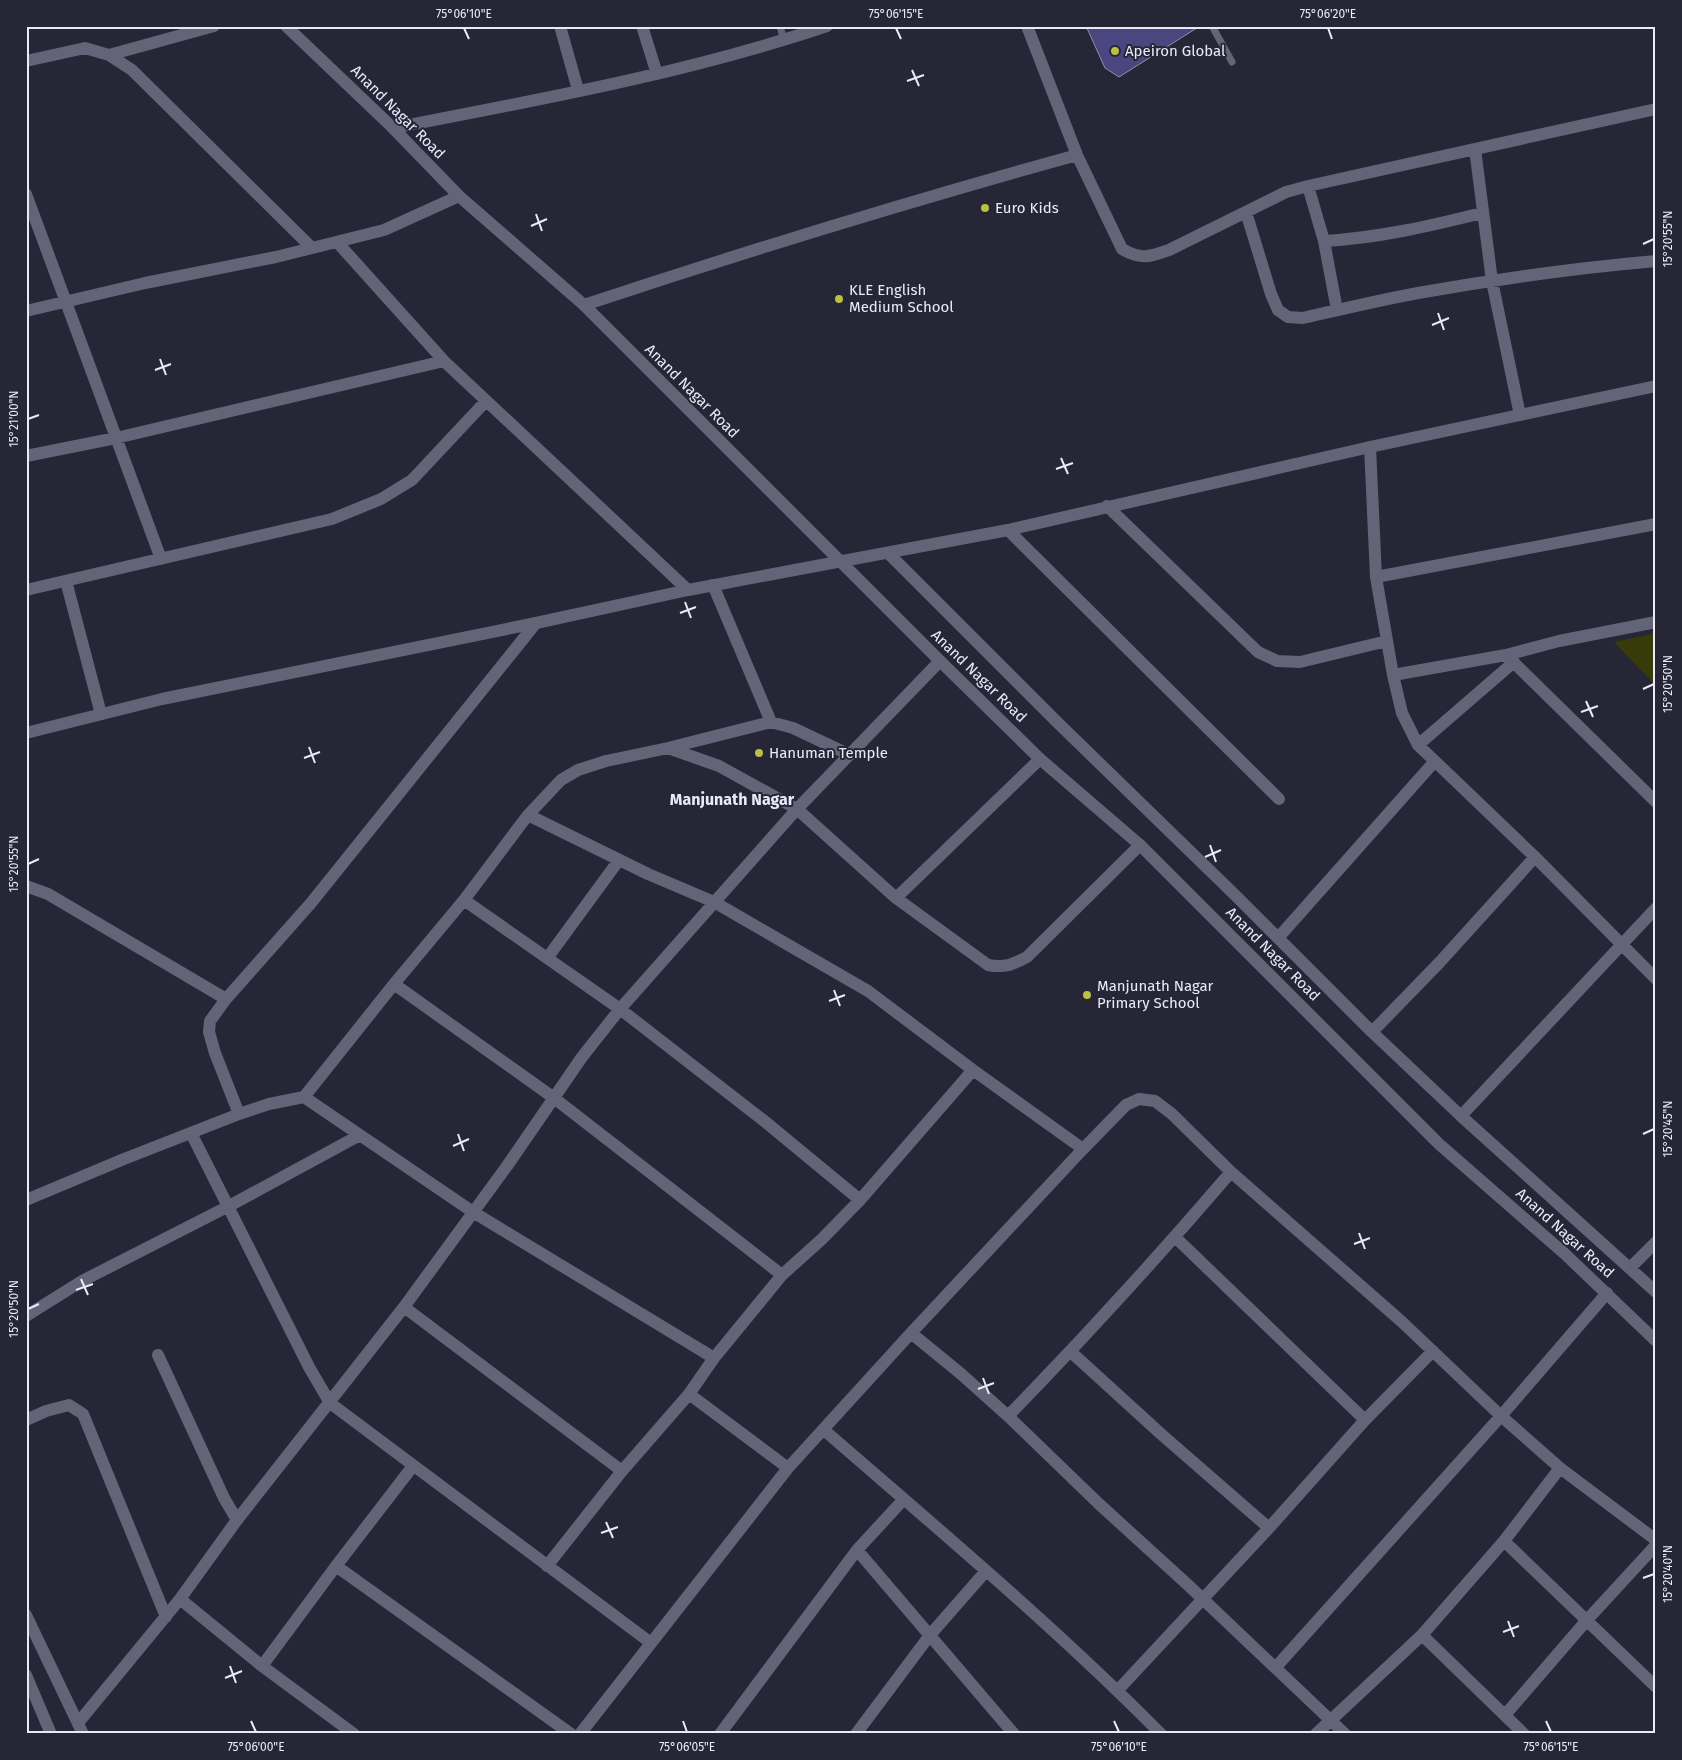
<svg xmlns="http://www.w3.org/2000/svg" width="1682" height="1760" viewBox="0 0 1682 1760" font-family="'Fira Sans',sans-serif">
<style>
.green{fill:#363b09}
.building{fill:#4a467f;stroke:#9090a5}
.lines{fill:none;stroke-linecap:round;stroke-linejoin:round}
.lane{stroke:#646478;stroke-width:7}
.street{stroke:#646478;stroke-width:12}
.secondary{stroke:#646478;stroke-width:12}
.ticks{fill:none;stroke:#eaeaf6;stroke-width:2}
.poi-dot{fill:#bac045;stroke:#262637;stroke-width:2}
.labels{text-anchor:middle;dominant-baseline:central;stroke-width:4;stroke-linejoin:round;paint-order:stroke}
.poi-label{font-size:15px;fill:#eaeaf6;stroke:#262637;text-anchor:start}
.street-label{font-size:15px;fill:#eaeaf6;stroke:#262637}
.neighbourhood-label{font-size:16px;font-weight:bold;fill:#eaeaf6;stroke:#262637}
.neatline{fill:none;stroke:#eaeaf6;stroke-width:2}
.ticks-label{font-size:12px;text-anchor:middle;fill:#eaeaf6}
</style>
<rect width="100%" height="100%" fill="#262637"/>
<path class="green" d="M1656 633V686L1614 642Z"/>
<path class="building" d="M1086 26H1200L1119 77 1105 68Z"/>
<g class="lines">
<path class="lane" d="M780 26 784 41
M1212 26 1232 62"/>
<path class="street" d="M560 26 578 90
M642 26 657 74
M1027 26 1077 155 1122 249C1141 260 1149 257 1169 250L1286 192 1308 186 1656 109
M109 55 214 26
M26 61 85 48 109 55 132 70 312 248
M393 128C538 100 687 73 827 26
M1475 149 1492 281 1520 415
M1308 186 1324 241 1337 310
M26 194 161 559
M1246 212 1271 294 1278 310 1288 317 1303 318C1342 309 1380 300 1418 293 1497 279 1576 268 1656 261
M1324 241C1378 238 1430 226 1482 213
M337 242 444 361 688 590
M584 305C747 251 911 201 1077 155
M26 311 145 283 276 257 384 230 459 196
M1370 447 1376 577 1393 675 1402 713 1418 745 1535 857 1656 979
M26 456 116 438 444 361
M1107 506 1258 652 1277 661 1300 662 1387 641
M1008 530 1279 799
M888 553 1058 723 1234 894 1372 1032 1461 1116 1656 1292
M1376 577 1656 524
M66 581 101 714
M713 585 771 722
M26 590 332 519 381 499 412 480 486 401
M1506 655 1656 802
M1393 675 1506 655 1559 641 1656 622
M1418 745 1514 662
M668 748 719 766 797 809 896 898 988 965C1005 968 1012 965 1027 957L1140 845
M528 815 648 874 714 902 868 991 973 1070 1083 1149
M26 886 48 894 226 999
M896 898 1040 759
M464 900 620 1009 763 1120 860 1200
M1278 938 1435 761
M548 957 619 860
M394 984 554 1098 782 1275
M1372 1032 1439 963 1535 857
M304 1097 473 1212 714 1358
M239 1114 215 1053 209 1032 210 1021 226 999 311 903 536 623
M1461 1116 1656 908
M191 1133 309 1367 330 1403 651 1643
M26 1200 124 1159 239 1114 269 1104 304 1097 394 984 464 900 528 815 561 780 578 770 606 761 668 748 771 722 793 728 850 755
M1175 1237 1365 1420
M1630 1268 1656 1242
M404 1307 622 1471
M26 1316 82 1281 229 1206 360 1135
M911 1333 960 1373 1008 1416 1098 1503 1188 1585 1345 1734
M1071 1352 1161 1434 1269 1528
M158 1355 224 1498 237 1520
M689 1394 788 1468
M1008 1416C1085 1337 1159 1256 1231 1172
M26 1420 46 1411 69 1405 83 1414 166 1617
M824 1430C938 1529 1054 1626 1161 1734
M1504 1541 1656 1687
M857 1550 1014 1734
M336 1566 571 1734
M547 1566 622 1471 689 1394 714 1358 782 1275 822 1239 860 1200 973 1070
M180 1599 262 1666 354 1734
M1422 1635 1524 1734
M262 1666 336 1566 413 1466
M1276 1667 1501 1416 1607 1293
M1118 1690 1269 1528 1365 1420 1433 1351
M1505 1715 1587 1620 1656 1545
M78 1723 180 1599 237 1520 404 1307 507 1166 582 1057 620 1009 797 809 940 661
M580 1734 788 1468 911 1333 1083 1149 1126 1105 1139 1099 1155 1101 1172 1114 1231 1172 1401 1321 1501 1416 1560 1468 1656 1540
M720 1734 857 1550 904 1499
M856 1734 930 1635 986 1571
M1316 1734 1422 1635 1504 1541 1560 1468"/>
<path class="secondary" d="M286 26 393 128 459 196 584 305 940 661 1040 759 1140 845 1439 1144 1565 1254 1656 1341
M26 733 162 699 536 623 688 590 1008 530 1370 447 1656 386
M26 1615 83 1734
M26 1675 51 1734"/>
</g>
<path class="ticks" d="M464 28 469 39M896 28 901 39M1328 28 1332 39M912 70 919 86M907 81 924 75M536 214 542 231M531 226 547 219M1643 244 1654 239M1438 313 1444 330M1432 325 1449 318M160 359 166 375M155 370 171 364M28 419 39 415M1061 458 1068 474M1056 469 1073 463M685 602 691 618M680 613 696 607M1643 689 1654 684M1586 701 1593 717M1581 712 1598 706M309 747 315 763M304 758 320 752M1210 845 1216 862M1205 857 1221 850M28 864 39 859M834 990 840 1006M829 1001 845 995M458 1134 464 1151M1643 1134 1654 1129M453 1146 469 1139M1359 1233 1365 1249M1354 1244 1370 1238M81 1279 88 1295M76 1290 93 1284M28 1309 39 1304M983 1378 989 1394M978 1389 994 1383M606 1522 613 1538M601 1533 618 1527M1643 1578 1654 1574M1508 1621 1514 1637M1503 1632 1519 1626M230 1666 236 1683M225 1678 242 1671M251 1721 256 1732M683 1721 687 1732M1114 1721 1119 1732M1546 1721 1551 1732"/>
<g class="poi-dot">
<circle cx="1115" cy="51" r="5"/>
<circle cx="985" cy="208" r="5"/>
<circle cx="839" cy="299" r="5"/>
<circle cx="759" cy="753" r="5"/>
<circle cx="1087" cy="995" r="5"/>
</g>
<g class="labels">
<g class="poi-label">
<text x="1125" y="51">Apeiron Global</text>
<text x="995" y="208">Euro Kids</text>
<text x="849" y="290">KLE English<tspan x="849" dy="17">Medium School</tspan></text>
<text x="769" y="753">Hanuman Temple</text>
<text x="1097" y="986">Manjunath Nagar<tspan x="1097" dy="17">Primary School</tspan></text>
</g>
<g class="street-label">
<text transform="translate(398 112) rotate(45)">Anand Nagar Road</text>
<text transform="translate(692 391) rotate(45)">Anand Nagar Road</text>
<text transform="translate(979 676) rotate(44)">Anand Nagar Road</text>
<text transform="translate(1273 954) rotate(45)">Anand Nagar Road</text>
<text transform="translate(1565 1233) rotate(42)">Anand Nagar Road</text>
</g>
<g class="neighbourhood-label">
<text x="732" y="799">Manjunath Nagar</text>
</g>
</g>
<rect width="1682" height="1760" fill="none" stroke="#262637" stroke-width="55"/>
<rect x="28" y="28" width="1626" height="1704" class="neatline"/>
<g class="ticks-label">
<text x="464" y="18">75°06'10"E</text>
<text x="896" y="18">75°06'15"E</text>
<text x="1328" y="18">75°06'20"E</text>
<text transform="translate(1668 239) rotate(-90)" y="4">15°20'55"N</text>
<text transform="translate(14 419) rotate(-90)" y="4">15°21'00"N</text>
<text transform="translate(1668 684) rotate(-90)" y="4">15°20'50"N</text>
<text transform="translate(14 864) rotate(-90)" y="4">15°20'55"N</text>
<text transform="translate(1668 1129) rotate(-90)" y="4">15°20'45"N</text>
<text transform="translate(14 1309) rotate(-90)" y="4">15°20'50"N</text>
<text transform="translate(1668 1574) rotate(-90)" y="4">15°20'40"N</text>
<text x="256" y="1751">75°06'00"E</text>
<text x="687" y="1751">75°06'05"E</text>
<text x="1119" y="1751">75°06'10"E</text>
<text x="1551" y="1751">75°06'15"E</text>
</g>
</svg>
